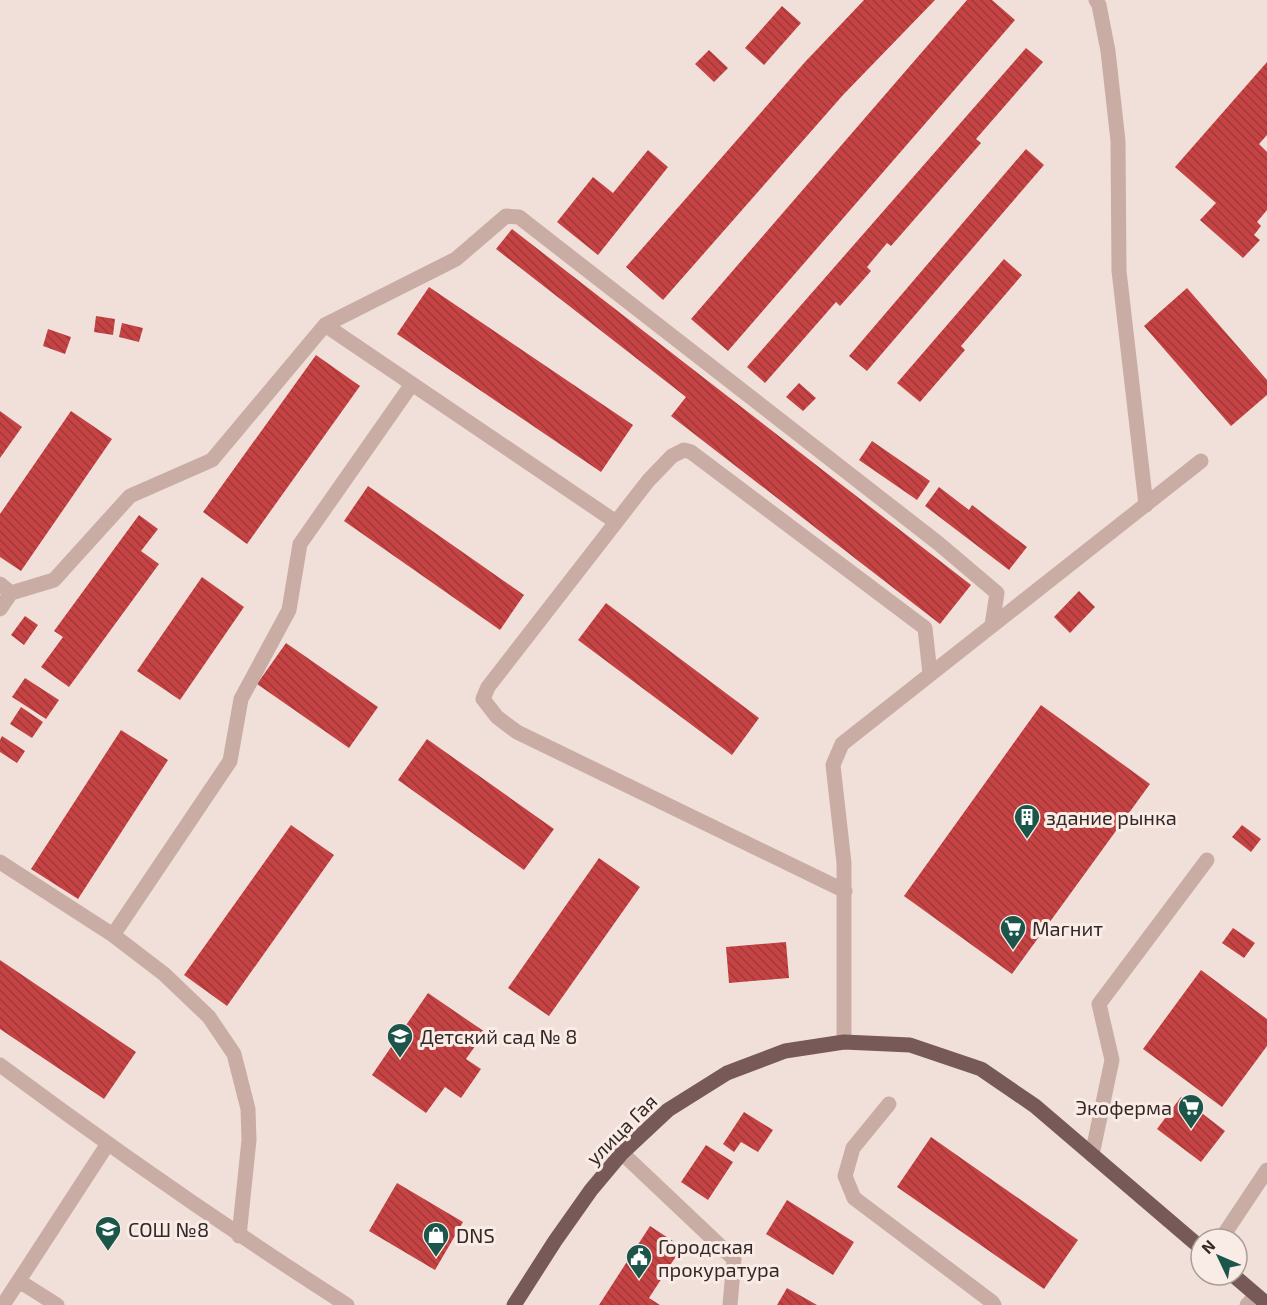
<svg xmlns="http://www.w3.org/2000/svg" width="1267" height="1305" viewBox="0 0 1267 1305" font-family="'Exo 2',sans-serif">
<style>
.building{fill:url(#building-back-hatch)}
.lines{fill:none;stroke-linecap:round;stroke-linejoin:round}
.minor{stroke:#c9ada5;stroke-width:15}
.major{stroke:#775a57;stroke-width:15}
.labels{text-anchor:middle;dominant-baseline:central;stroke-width:6;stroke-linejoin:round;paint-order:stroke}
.poi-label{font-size:20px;fill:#352726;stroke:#f9ebe5;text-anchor:start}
.street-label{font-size:20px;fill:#352726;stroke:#f9ebe5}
</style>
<defs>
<pattern id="building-back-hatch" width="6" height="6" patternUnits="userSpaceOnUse" patternTransform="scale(1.5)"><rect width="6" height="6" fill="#c64344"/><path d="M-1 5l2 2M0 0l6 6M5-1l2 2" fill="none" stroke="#a23839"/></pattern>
</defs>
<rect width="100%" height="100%" fill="#f1e0d9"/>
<path class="building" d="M864 0H935L843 95 663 300 626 267 805 62Z
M967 0H992L1015 20 728 351 691 319Z
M782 6 801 23 764 65 745 48Z
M1026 48 1043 62 976 139 981 143 891 246 887 243 867 267 871 271 840 306 836 302 765 383 747 367Z
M709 50 728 68 714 82 695 64Z
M1267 62V135L1259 144 1267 152V210L1257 222 1261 226 1254 235 1260 240 1243 258 1200 220 1216 203 1175 167Z
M1026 149 1044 165 867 371 849 356Z
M648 150 668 167 598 255 557 222 593 177 613 193Z
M512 229 971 585 940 624 671 416 686 397 496 249Z
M1004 259 1022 275 961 346 965 350 920 402 897 383Z
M429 287 633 425 601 472 397 334Z
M1187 288 1267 380V395L1231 426 1144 326Z
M96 316 115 319 113 335 94 332Z
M122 323 143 328 139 342 119 337Z
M48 329 71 337 65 354 43 346Z
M316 355 360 386 247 544 203 512Z
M799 383 816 398 803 411 786 397Z
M0 411 22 427 0 458Z
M71 411 112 439 21 571 0 557V514Z
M872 441 930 481 917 500 859 460Z
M368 486 524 595 500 630 344 521Z
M939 487 969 510 972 505 1027 547 1009 570 925 506Z
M139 515 158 529 141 551 159 564 69 687 41 667 63 637 54 631Z
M202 577 244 607 180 700 137 671Z
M1079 591 1095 607 1070 633 1054 617Z
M606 603 759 718 732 755 578 640Z
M25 616 38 625 24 645 11 635Z
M286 643 378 707 349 748 257 684Z
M25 678 59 700 46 719 12 697Z
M1041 705 1150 784 1012 974 904 896Z
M21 707 43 722 32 738 10 724Z
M121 730 168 760 78 899 31 869Z
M2 736 25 751 17 763 0 752V740Z
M427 739 554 829 524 870 398 780Z
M291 825 334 855 227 1006 184 975Z
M1242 825 1261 839 1251 852 1232 837Z
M599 858 640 887 549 1016 508 988Z
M1233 928 1255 943 1244 958 1222 943Z
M786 942 789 978 729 983 726 947Z
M0 960 136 1052 104 1099 0 1029Z
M1201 970 1267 1019V1046L1222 1107 1143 1049Z
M428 993 485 1032 466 1059 481 1069 461 1098 445 1087 426 1113 372 1075Z
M1181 1097 1225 1131 1201 1162 1157 1129Z
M744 1112 773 1130 758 1152 741 1142 734 1152 723 1144Z
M931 1137 1078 1240 1044 1289 897 1187Z
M706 1145 733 1162 708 1200 681 1182Z
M397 1183 463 1222 435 1270 369 1231Z
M787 1200 854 1242 833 1275 766 1234Z
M650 1226 682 1247 649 1298 660 1305H599Z
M787 1288 817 1305H777Z"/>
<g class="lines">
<path class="minor" d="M1096 0 1099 5 1108 51 1118 141 1119 271 1146 505
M325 325 616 522
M0 584 11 593 0 609
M11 593 54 580 130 496 212 460 325 325 456 259 506 216 519 217 938 543 997 593 992 625
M0 862 113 935
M845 891 517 732 497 717 483 699 488 687 648 481 672 456 684 450 691 452 925 628 930 674
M844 1042V863L833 765 842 744 1201 461
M0 1065C113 1149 228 1229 347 1305
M889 1104 853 1148 845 1176 854 1198 992 1302 994 1305
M622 1153 734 1259 730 1305
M1092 1155 1112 1060 1099 1004 1207 860
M239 1236 249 1140 248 1109 234 1054 209 1017 164 974 113 935 230 761 241 699 289 610 300 544 412 384
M1221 1239 1267 1170
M19 1281 57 1305
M3 1305 107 1145
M1247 1305 1256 1295"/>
<path class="major" d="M1233 1275 1267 1304
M514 1305 555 1241 591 1190 622 1153 668 1110 727 1073 785 1051 844 1042 910 1045 981 1069 1035 1106 1201 1248"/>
</g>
<defs>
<g id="building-pin" transform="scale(1.35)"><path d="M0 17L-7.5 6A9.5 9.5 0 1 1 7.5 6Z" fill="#1c564b" stroke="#f9ebe5"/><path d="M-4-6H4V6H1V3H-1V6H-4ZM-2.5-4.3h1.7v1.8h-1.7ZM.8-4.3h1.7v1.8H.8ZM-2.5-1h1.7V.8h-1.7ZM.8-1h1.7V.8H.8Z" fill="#fff"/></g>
<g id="supermarket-pin" transform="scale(1.35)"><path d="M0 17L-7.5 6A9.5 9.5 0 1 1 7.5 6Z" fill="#1c564b" stroke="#f9ebe5"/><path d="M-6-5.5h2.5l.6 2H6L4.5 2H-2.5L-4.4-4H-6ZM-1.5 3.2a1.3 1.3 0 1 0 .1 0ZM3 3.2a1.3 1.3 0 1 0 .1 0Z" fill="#fff"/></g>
<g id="school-pin" transform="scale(1.35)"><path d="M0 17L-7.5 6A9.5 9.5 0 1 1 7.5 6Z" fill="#1c564b" stroke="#f9ebe5"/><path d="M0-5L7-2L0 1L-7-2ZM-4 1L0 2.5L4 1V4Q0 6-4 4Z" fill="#fff"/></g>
<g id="shop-pin" transform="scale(1.35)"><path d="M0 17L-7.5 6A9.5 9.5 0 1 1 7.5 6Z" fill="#1c564b" stroke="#f9ebe5"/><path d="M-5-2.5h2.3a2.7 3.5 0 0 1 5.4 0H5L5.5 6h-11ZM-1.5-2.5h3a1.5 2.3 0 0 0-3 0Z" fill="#fff"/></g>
<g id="civic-pin" transform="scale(1.35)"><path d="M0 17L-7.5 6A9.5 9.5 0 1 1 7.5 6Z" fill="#1c564b" stroke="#f9ebe5"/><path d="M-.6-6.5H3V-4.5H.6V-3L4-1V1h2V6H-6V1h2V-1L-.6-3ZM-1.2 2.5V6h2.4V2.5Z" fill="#fff"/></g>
</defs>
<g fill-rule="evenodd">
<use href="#building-pin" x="1027" y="817"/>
<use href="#supermarket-pin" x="1013" y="928"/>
<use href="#school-pin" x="400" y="1036"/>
<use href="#supermarket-pin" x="1191" y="1107"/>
<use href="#school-pin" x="108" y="1229"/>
<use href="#shop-pin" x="436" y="1235"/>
<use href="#civic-pin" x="639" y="1257"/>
</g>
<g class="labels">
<g class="poi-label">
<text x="1046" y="817">здание рынка</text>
<text x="1032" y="928">Магнит</text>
<text x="420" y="1036">Детский сад № 8</text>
<text x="1172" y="1107" text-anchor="end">Экоферма</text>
<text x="128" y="1229">СОШ №8</text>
<text x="456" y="1235">DNS</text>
<text x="658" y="1246">Городская<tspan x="658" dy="23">прокуратура</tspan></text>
</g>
<g class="street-label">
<text transform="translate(621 1129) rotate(-45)">улица Гая</text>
</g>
</g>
<g transform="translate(1219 1257) rotate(314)"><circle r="28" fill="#f9ebe5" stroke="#ab9d99" stroke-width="1.5"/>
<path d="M0-4.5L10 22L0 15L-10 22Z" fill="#1c564b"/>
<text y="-9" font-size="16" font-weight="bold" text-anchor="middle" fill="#352726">N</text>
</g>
</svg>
